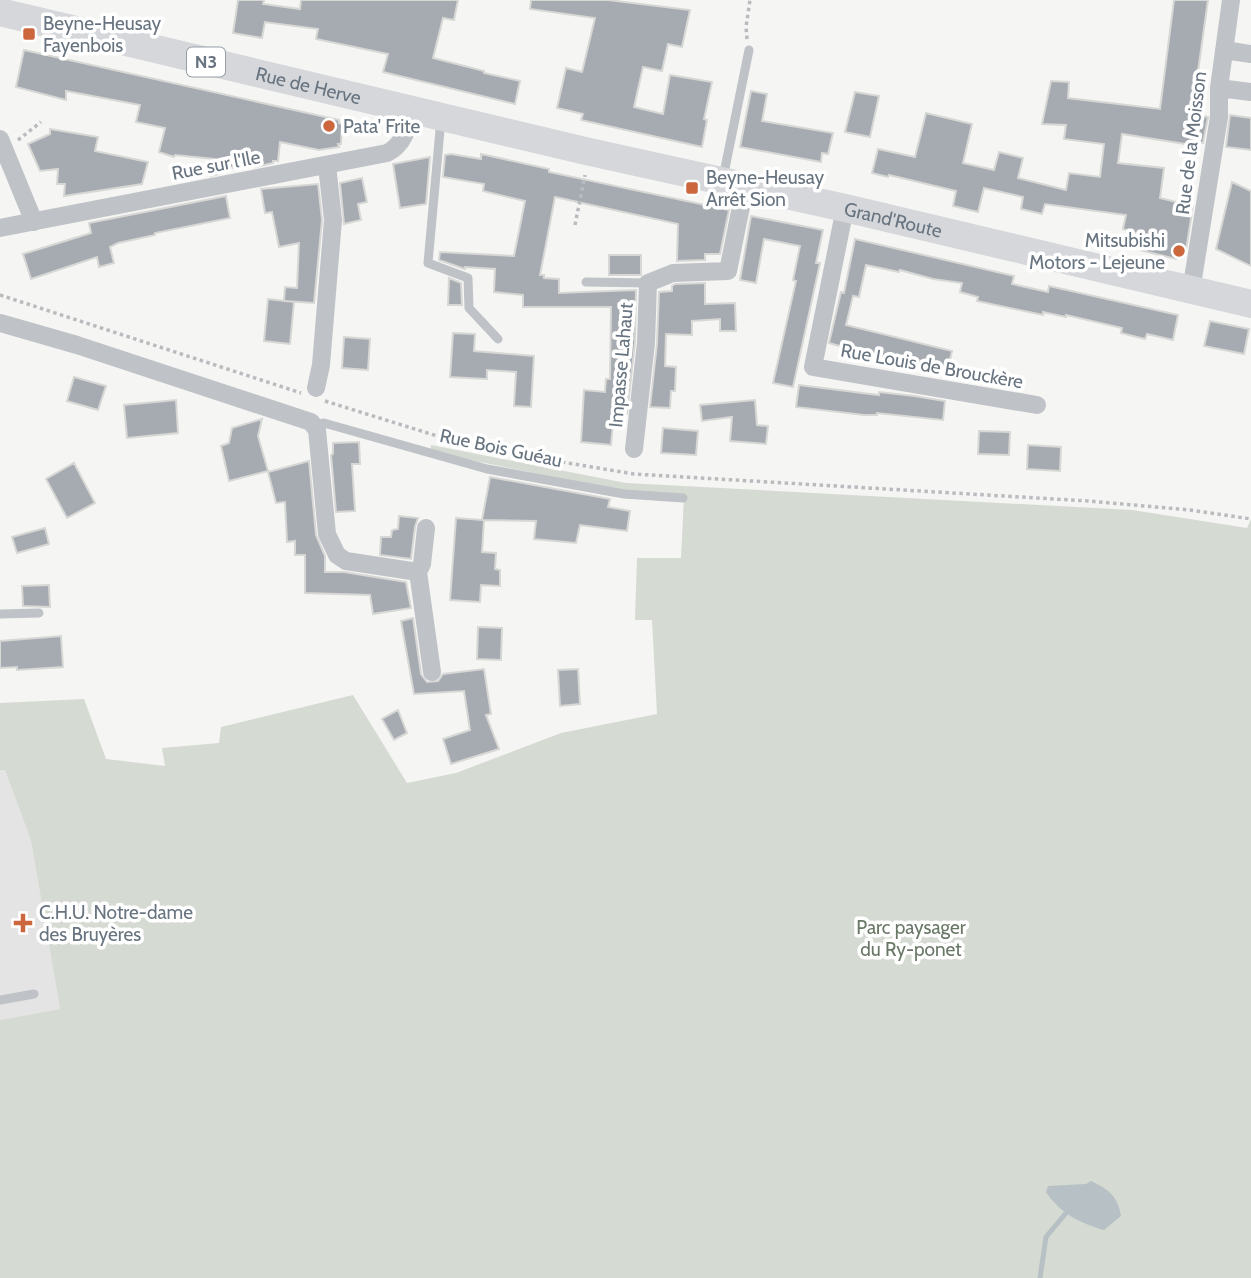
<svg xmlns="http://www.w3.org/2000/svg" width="1251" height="1278" viewBox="0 0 1251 1278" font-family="Cabin,sans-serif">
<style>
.built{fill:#e3e4e3}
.green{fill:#d5dad2}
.water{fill:#b7c0c4}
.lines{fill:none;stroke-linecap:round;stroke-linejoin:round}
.stream{stroke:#b7c0c4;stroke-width:5}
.building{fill:#a5abb1;stroke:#d7d7d5;stroke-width:2}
.path{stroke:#b9bbbe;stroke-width:3.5;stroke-dasharray:3.5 3.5;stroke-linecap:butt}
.service{stroke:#bfc2c6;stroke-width:9}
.minor{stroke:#bfc2c6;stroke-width:18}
.primary{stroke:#d5d7db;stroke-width:28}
.poi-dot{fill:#cc663c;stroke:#fff;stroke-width:2.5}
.labels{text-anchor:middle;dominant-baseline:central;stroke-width:7;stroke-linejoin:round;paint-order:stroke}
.shield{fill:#fff;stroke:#959ea6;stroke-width:2}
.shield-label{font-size:18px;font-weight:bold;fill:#687480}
.poi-label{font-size:19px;fill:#687480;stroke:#fff;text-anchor:start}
.street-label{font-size:19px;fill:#687480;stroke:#fff}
.park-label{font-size:19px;fill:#697866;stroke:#fff}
</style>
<rect width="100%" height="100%" fill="#f5f5f3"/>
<path class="built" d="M5 770 31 841 60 1009 0 1020V772Z"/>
<path class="green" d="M431 445 626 483 1132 510 1247 528 1251 519V1278H0V1020L60 1009 31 841 5 770 0 771V703L84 699 106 759 165 766 162 748 219 743 221 727 353 695 407 783 456 773 561 733 657 714 652 620H635L637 558H681L684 496 624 491 430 452Z"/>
<path class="water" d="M1091 1181C1108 1189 1118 1196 1121 1216L1104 1230C1080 1223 1061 1214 1046 1192L1048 1186 1086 1184Z"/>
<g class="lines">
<path class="stream" d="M1040 1278 1046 1237 1066 1213"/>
</g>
<path class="building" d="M238 0H264L263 4 300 9 301 0H458L454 20 443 18 433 58 484 71V73L520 81 515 104 383 72 388 54 316 39 318 29 265 22 262 38 233 33Z
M531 0H608L690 10 682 47 668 44 662 71 643 67 634 107 663 114 670 75 712 82 704 119 707 120 702 147 581 120 583 114 557 108 566 68 582 72 595 18 530 9Z
M1174 0H1208L1192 114 1208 117 1203 143H1198V146L1122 134 1118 163 1164 168 1160 198 1193 206 1186 250 1176 259 1140 250 1142 235 1123 229 1126 215 1045 204 1042 214 1021 209 1023 197 984 188 978 212 953 206 956 191 889 175 888 177 872 173 878 149 915 157 926 113 972 124 963 163 994 170 999 152 1023 158 1018 178 1066 190 1069 173 1100 177 1104 144 1064 139 1066 125 1042 124 1051 81 1069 82 1068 98 1160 109Z
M24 50 339 120V123L342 124 341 144H338L339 147 319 150 280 142 278 161H273V163L256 167V163L221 170 222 173 211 176 214 159 175 155 174 157 159 152 165 128 136 122 140 105 66 91V100L16 87Z
M751 91 767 94 762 121 833 133 828 154 822 153 821 162 740 147Z
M855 92 879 96 870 137 845 132Z
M1230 115 1251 118V150L1226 147Z
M50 129 98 137 95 151 148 162 142 184 64 196 65 184H57L58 169 40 171 28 144 50 134Z
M451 154 481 159V154L549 169V172L729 210 720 254H705V260L677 261 678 224 555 197 540 275H544V278L559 279V293L636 290 635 342 627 414 614 413 611 445 581 442 584 390 605 392 606 379H610L611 307H523V295L494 292 495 269 465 267V269L439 260 440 252 514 256 525 201 483 191 484 184 443 177 445 155Z
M430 157 426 204 400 208 393 164Z
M362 178 367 202 358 204 361 220 344 224 340 183Z
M1232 182 1251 191V266L1216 249Z
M318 184 322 220 314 303 284 301 285 287 297 288 299 243 279 247 272 212 265 213 261 189Z
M226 196 230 218 155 233V235L118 243 110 247 114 263 99 267 97 257 31 279 23 254 91 233 89 223Z
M751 216 823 230 816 263H820L793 387 773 383 796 281 793 280 800 246 764 239 756 283 740 280Z
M855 239 1014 276 1012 284 1048 292 1049 286 1178 315 1173 340 1147 334 1145 339 1121 333 1122 328 1066 315V317L1043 312V315L977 301 978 297 960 292 962 283 933 279 900 270 899 272 866 265 859 297 853 296 846 325 952 351 947 373 885 359 829 343 841 292 844 293Z
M609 255H641V275H609Z
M449 278 461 283 462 305H448Z
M705 283V304L735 303 736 331H720V319L692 321V335L666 334 665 366 676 367 675 391H671L670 408 650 407 657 344 659 292 672 291V286L675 284Z
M268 299 294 302 290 344 264 341Z
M1210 321 1249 329 1244 354 1204 346Z
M453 333 475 334 474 351 534 356 531 407 514 406 516 372 487 370V379L450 377Z
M344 337 370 339 368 370 342 368Z
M74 377 106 386 98 410 67 401Z
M799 385 879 395V392L914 396 945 401 943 420 877 413V415H864L796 407Z
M176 400 178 433 127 438 124 405Z
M755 400 757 425 768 426 766 444 730 441 732 417 702 421 700 405Z
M262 419 258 436 268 471 229 481 221 446 229 443 232 428Z
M663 428 698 431 696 455 661 453Z
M979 431 1010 432 1009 455 978 454Z
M359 442 360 464H352L355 511 336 512 331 455 333 454V443Z
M1028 445 1061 447 1060 471 1027 469Z
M309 461 316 535 325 556V572H344L406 582 411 608 373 614 370 595 305 593V555H295V541L287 542 285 502 276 503 268 472Z
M74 463 95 503 67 518 46 479Z
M490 477 610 499 608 507 630 511 627 531 580 525 576 543 534 539 536 521 484 520 482 552 496 553 495 569 500 570V586L481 585 480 602 450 600 456 518 482 520Z
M399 516 418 518 415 527 411 559 380 555 381 537H391L392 530 398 529Z
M45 528 49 544 17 553 12 537Z
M49 585 50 607 23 606 22 586Z
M413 618 421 674 427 682 438 681 443 674 484 669 491 714 486 715 499 749 451 764 443 739 470 730 464 691 414 694 401 621Z
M478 627 502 628 501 660 477 659Z
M61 636 63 667 17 670V667L0 668V641Z
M578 669 580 704 560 706 558 670Z
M398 710 407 733 394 740 382 719Z"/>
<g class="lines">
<path class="path" d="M747 39 746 27 750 0
M18 140 41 122
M575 225 585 175
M0 295 301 393
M325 401 450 440 532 457 634 474 1088 501 1190 510 1251 519"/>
<path class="service" d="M441 119 428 263 468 278 469 308 498 339
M723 178 749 50
M586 282 648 283
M315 425 324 423 487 469 624 494 683 498
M0 614 39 613
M0 1000 34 994"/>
<path class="minor" d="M1224 50 1251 54
M1219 88 1251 92
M0 139 34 222
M845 208 813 367 1037 405
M0 228 387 153C405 144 408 126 413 108
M1191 291 1219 117V88L1231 0
M0 323 77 345 311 422 317 430 327 534 337 555 346 561 418 572 432 672
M316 388 321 365 333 220 327 165
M634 449 646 343 648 283 673 273 728 271 745 187
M418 572 422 564 426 528"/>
<path class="primary" id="s1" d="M0 12 590 152 845 208 1251 304"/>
</g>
<g class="poi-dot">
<rect x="22" y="27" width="14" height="14" rx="3.5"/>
<circle cx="329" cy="126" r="7"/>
<rect x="685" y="181" width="14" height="14" rx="3.5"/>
<circle cx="1179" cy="251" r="7"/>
<path d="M19.5 912.5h7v7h7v7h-7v7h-7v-7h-7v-7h7z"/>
</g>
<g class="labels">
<rect class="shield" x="187" y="47.5" width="38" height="29" rx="5"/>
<g class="shield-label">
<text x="206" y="62">N3</text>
</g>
<g class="poi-label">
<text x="43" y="23">Beyne-Heusay<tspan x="43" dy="22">Fayenbois</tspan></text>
<text x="343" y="126">Pata' Frite</text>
<text x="706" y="177">Beyne-Heusay<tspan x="706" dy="22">Arrêt Sion</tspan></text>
<text x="1165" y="240" text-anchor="end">Mitsubishi<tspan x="1165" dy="22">Motors - Lejeune</tspan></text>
<text x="39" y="912">C.H.U. Notre-dame<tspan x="39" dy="22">des Bruyères</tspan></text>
</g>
<g class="street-label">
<text stroke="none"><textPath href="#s1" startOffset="317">Rue de Herve</textPath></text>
<text transform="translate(1191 143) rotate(-83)">Rue de la Moisson</text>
<text transform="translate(216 165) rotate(-11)">Rue sur l'Ile</text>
<text stroke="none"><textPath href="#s1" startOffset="917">Grand'Route</textPath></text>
<text transform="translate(621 365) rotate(-85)">Impasse Lahaut</text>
<text transform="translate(932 366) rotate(10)">Rue Louis de Brouckère</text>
<text transform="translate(501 448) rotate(12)">Rue Bois Guéau</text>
</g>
<g class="park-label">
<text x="911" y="927">Parc paysager<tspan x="911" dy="22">du Ry-ponet</tspan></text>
</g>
</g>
</svg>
